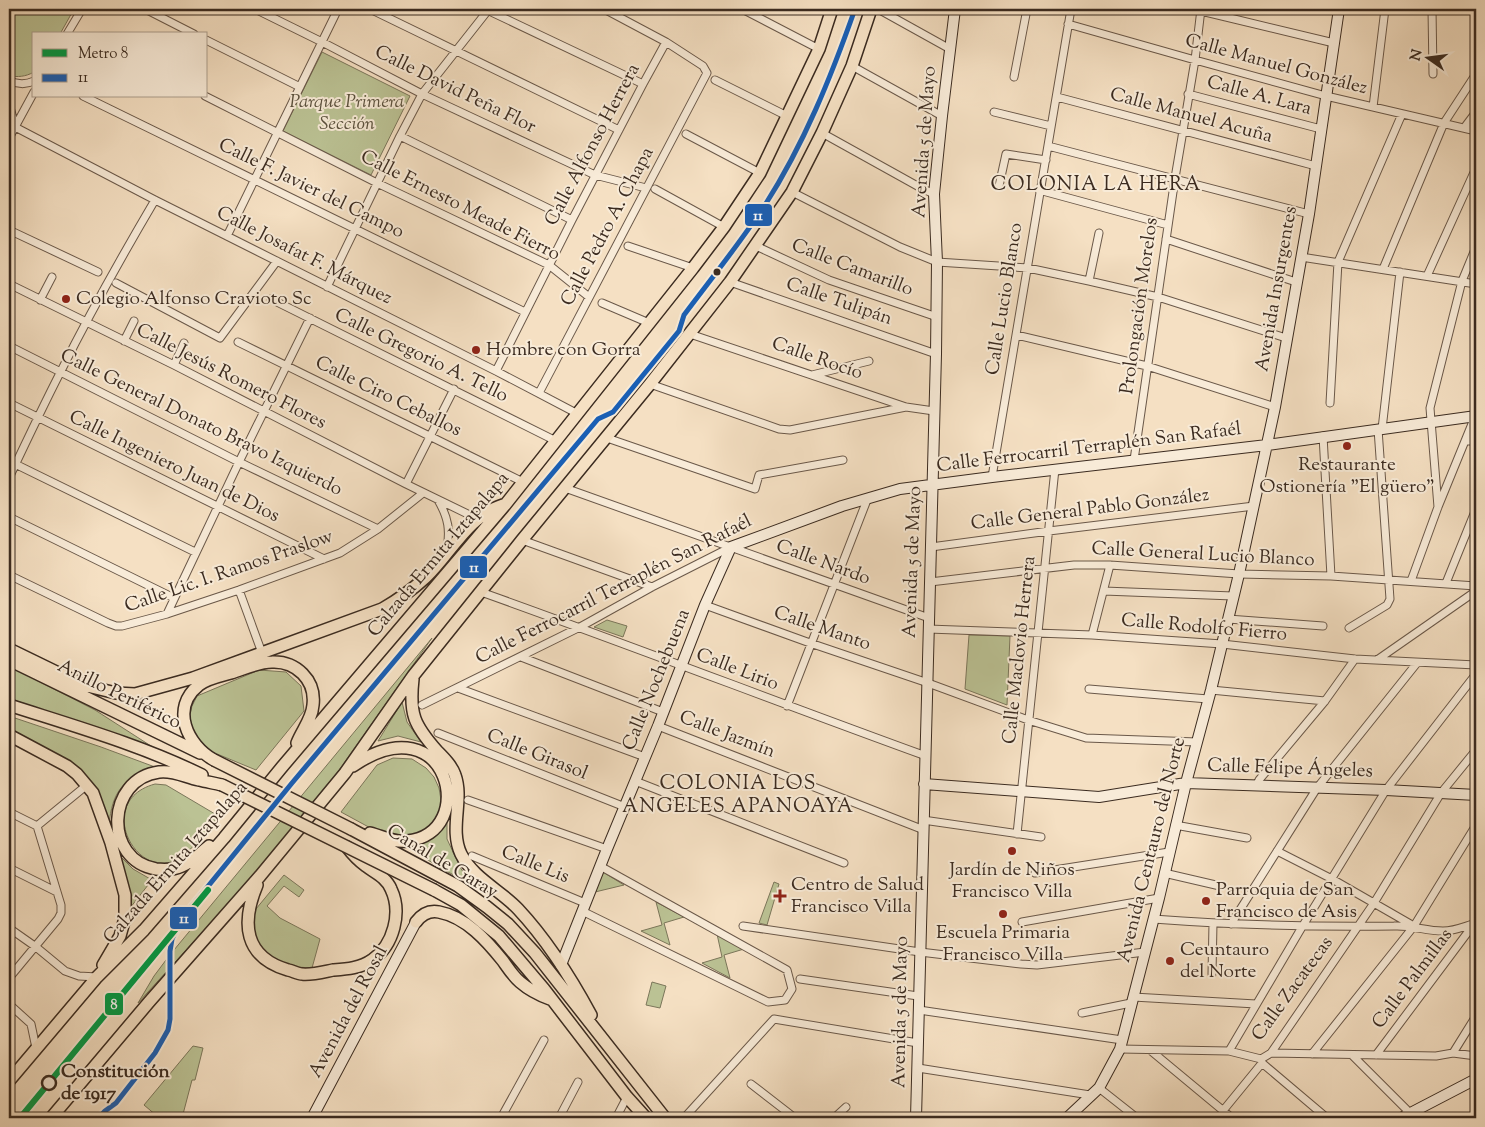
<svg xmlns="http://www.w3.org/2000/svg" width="1485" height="1127" viewBox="0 0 1485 1127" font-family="'Sorts Mill Goudy',serif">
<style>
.green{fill:#bbc294;stroke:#7b765a}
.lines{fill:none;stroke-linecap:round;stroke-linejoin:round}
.street-casing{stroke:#6a5849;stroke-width:9}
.secondary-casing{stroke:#3b2b20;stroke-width:12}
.primary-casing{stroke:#3b2b20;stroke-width:14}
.street{stroke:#f8ebd8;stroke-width:7}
.secondary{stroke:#f8ebd8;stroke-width:10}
.primary{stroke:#f5e0c3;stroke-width:11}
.primary-bridge-casing{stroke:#3b2b20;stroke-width:14;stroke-linecap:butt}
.primary-bridge{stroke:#f5e0c3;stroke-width:11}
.bus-1-casing{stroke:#f8ebd8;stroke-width:9}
.bus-1{stroke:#1a5fb4;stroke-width:5}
.metro-1-casing{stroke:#f8ebd8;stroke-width:10}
.metro-1{stroke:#009a44;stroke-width:6}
.bus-dot{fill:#3b2b20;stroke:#f8ebd8;stroke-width:2}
.poi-dot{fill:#8f2418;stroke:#f8ebd8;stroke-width:2}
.stop-dot{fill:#f8ebd8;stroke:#3b2b20;stroke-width:2.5}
.labels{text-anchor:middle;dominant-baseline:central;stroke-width:4;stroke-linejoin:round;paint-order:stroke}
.street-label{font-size:19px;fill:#3b2b20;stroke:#f8ebd8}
.park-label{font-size:19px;font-style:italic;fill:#5b513d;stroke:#f8ebd8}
.poi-label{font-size:19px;fill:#3b2b20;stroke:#f8ebd8;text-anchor:start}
.stop-label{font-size:19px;font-weight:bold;fill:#3b2b20;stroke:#f8ebd8;text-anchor:start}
.neighbourhood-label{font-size:20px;letter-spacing:1px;fill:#3b2b20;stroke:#f8ebd8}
.line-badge{stroke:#f8ebd8;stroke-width:2}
.badge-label{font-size:14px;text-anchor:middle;font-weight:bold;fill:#fff}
</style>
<rect width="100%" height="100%" fill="#f5e0c3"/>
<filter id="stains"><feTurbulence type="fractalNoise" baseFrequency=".004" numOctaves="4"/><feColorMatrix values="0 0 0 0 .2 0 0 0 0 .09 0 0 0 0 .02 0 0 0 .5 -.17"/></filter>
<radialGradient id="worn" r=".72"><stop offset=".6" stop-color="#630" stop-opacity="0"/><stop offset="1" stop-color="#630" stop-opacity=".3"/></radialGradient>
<path class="green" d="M11 9H74L60 34H34V72C25 77 18 77 9 76V12Z
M322 52 410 96 371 175 283 131Z
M607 620 627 626 623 637 594 627Z
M969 635 1010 636 1007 705 965 689Z
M432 638 330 783 235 896 138 1003 154 976 169 956Z
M9 666 95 710 165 755 9 698Z
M259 670 286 672 301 686 304 711 256 770 205 749 191 730 189 718 192 706 197 696Z
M402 702 407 722 421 742 398 736 378 741Z
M9 716 101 747 155 767C123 778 112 792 109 825L95 791 9 733Z
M393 758 412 759 426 768 434 777 439 788 441 800 447 815V839L460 867 470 883 442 869 395 839 387 837 341 812 377 765Z
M155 784 166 785 215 814V821C205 832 194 848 181 857 138 887 92 801 155 784Z
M118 854 133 869 152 880 130 908Z
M603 872 624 885 595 892Z
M284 875 304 890 299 897 284 886 267 906 280 918 320 939 312 968 297 967 280 963 255 943 251 915Z
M774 882 779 884 767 925 759 923Z
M656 902 684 917 664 923 670 945 641 931 662 925Z
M717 934 744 949 724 955 730 978 702 963 722 957Z
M652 982 666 986 660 1008 646 1005Z
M193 1046 203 1048 195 1080H192L182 1118H155L157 1116 144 1105Z"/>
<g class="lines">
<g class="street-casing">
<path id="street" d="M145 9 194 34
M255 9 322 42 422 94 595 175 646 188
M370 9 619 130
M485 9 643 84
M742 9 819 49
M878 9 950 49
M1111 9 1116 10
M1432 9 1433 74
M1201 11 1334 43
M1068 24 1195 60 1326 96 1476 131
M67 34 82 9
M206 40 300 87
M852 66 942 116
M1014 77 1027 9
M715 80 787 116
M9 81C18 84 25 85 34 81
M1188 94 1321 129
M83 96 525 312
M205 96 377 183 549 265 589 297
M1057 97 1316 166
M9 106 11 111 15 126
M1373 107 1385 9
M994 112 1051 126
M15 127 155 200 496 371 578 414
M1464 128 1476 112
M822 133 921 188 934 194
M686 134 760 173
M400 136 572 220
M9 138 34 92
M1048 146 1309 214
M999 186 1006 154 1046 160
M655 189 724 227
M1039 190 1168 225
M792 192 900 247 937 262 1028 268 1089 281 1158 297 1286 338
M9 230 98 272
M227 236 338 9
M1166 239 1296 282
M628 246 693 268
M756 246 829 280 937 317
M1301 257 1476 284
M1383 269 1444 123 1476 74
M1427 276 1476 168
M1089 281 1099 233
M730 282 936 354
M116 283 220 338 277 261
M9 284 174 365 406 484 480 520
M327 287 400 136 422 94 489 9
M271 299 556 441
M40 300 52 277
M602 303 649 323
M690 334 906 407 934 411
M1016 335 1147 366 1275 407
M124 341 134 321
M238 342 523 482
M9 346 239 462 378 529
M174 365 184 343
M496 371 572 220 643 84 666 42
M812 375 869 361
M650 384 779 429 790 430 906 407
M539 393 707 73 703 66 666 42 604 9
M9 403 324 559
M1330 403 1338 262 1402 114
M1382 429 1400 272
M1323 436 1331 576
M607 438 755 489 759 475 843 460
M1465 441H1476
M1134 460 1175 178 1195 60 1201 9
M9 461 195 552
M992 477 1071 9
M9 478C26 442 43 406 61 371 90 313 122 256 155 200
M406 484 454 389
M565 488 929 618
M438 500C449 519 450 530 447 551
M1438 507 1430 408 1462 281 1476 247
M9 517 174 598
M522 540 652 587
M931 547 1049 531 1254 506
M9 575 108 623 116 626H122L167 614 239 590 340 553 378 529 423 493
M1411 581 1438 507 1476 414
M930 582 1074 565H1110L1239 574 1331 576 1476 586
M1446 583 1476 509
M239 590 262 653
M1104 591 1233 596
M481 592C630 645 777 702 926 756
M705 605 810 643 928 683 1028 720 1086 738 1197 742
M167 614 239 462 310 318
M1228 619 1323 626
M1349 628 1387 605 1390 599 1378 429
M928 629 1092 635 1222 644 1355 659 1476 665
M1092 635 1110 565
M521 657 663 712
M1377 660 1476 591
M458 688 645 757
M1089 689 1208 699
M1211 690 1325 701
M422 705 580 627 652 587 731 547
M787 706 867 500
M658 726 924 830
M438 733 625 807
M635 781 844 863
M1256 786 1259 780 1325 701 1355 659
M468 800 607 849
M9 812 37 826
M923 820 1041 837
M1175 825 1247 838
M37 826 87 785
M1017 834 1055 469
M1277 851 1332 879 1412 925
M472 856 585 903
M9 868 57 892
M1035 873 1169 852
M1164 873 1220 886
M582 911 768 1002 785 1000 792 989 787 970 600 866
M1153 919C1234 925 1314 927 1394 926 1411 925 1426 931 1443 931 1455 931 1465 926 1476 923
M1022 922 1159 898
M1231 924 1317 788 1417 663
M743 926 920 952 1021 964 1037 965 1145 952
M9 928 36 947 65 971 79 976 97 977
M1212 974 1213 923
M9 978 58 919 61 913V905L37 826
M800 979 918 996
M1133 997 1256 1004
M9 1004 31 1024 36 1048
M919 1010 1122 1040
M1082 1013 1131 1003
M1120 1049 1229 1051 1261 1059
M1150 1050 1232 1118
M1229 1051 1302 927 1386 790 1476 674
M1271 1053 1436 1056 1453 1053 1476 1056
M1453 1053 1476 1016
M1312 1054 1414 926 1476 825
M1352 1055 1410 1113
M1376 1055 1474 924
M1262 1063 1327 1118
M918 1068 1090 1095
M751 1084 795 1118
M1099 1088 1137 1118
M501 1118 544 1040
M559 1118 578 1082
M616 1118 627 1097
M684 1118 774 1019 918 1043
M834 1118 846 1107
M1217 1118 1262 1063 1261 1059 1271 1053 1374 903 1441 793 1476 750"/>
</g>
<g class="secondary-casing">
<path id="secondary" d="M924 784 1099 797 1186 783 1386 790 1476 795
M561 965 607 849 658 726 705 605 731 547 842 506 900 489 992 477 1267 445 1476 416
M312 1118 416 922
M916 1118 936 354 937 262 934 194 942 116 955 9
M1067 1118 1099 1088 1120 1049 1159 898 1186 783 1211 690 1239 574 1275 407 1309 214 1339 9
M1401 1118 1476 1079"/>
</g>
<g class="primary-casing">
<path id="primary" d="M9 649 83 685 116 693 135 694 193 678 382 609C398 600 412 590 426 577 451 553 468 516 503 505
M9 660 200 753
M413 679C409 714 414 725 437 751 444 758 452 766 455 775 464 800 449 829 461 854 473 878 500 890 518 909 547 940 571 978 591 1015
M9 705C74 726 141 745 202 775
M9 735 67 766 77 774 93 793 111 843 125 895V918L120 936 103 965
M214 760C187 745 170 708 199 685 208 678 221 676 231 673 244 669 258 662 272 662 296 661 316 680 313 705 312 719 302 730 297 743
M353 766C449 700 480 834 407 841 394 843 382 836 370 833
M351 829 458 886 487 907 508 924 535 953 665 1118
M209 846C200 853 193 862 182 866 174 870 165 870 156 869 103 860 106 779 159 772 173 770 185 777 199 780 207 782 214 783 222 785
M257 885C241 923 244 957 288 970 293 971 298 974 302 974 312 975 323 972 333 970 346 969 361 968 372 960 394 945 402 912 391 889 386 877 375 873 366 866 359 861 353 855 347 847
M434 890 461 905 499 936 544 989 627 1097 646 1118
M416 922C422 914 429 910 439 912 466 917 487 941 503 961 508 968 513 976 520 982 528 989 539 995 550 999
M9 1081 97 977 144 930 224 838 282 767 505 505 693 268 724 227 760 173 819 49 832 9
M51 1118 149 1002 260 876 345 773 413 676 522 540 650 384 730 282 792 192 822 133 852 66 871 9"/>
</g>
<use href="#street" class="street"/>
<use href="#secondary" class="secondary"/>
<use href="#primary" class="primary"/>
<g class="primary-bridge-casing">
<path id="primary-bridge" d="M214 760 351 829
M222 785 434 890"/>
</g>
<use href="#primary-bridge" class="primary-bridge"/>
<g class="bus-1-casing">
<path id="bus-1" d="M99 1118 105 1111 116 1103 155 1053 168 1030 170 1019V951L172 939 178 927 192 906 292 783 598 419 613 412 679 331 684 315C711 279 740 243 765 205 804 144 831 77 855 9"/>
</g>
<use href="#bus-1" class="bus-1"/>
<g class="metro-1-casing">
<path id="metro-1" d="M20 1118 208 890"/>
</g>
<use href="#metro-1" class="metro-1"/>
</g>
<circle class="bus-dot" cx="717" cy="272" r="4.5"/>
<g class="poi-dot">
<circle cx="66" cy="299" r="5"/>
<circle cx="476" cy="350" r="5"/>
<circle cx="1347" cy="446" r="5"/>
<circle cx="1012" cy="851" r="5"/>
<path d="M777.5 888.5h5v5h5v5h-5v5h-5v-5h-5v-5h5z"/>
<circle cx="1206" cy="901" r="5"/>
<circle cx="1003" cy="914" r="5"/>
<circle cx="1170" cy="961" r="5"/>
</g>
<circle class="stop-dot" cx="49" cy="1083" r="7"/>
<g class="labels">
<g class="street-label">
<text transform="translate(1276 65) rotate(15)">Calle Manuel González</text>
<text transform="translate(455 90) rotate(26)">Calle David Peña Flor</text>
<text transform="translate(1259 96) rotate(15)">Calle A. Lara</text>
<text transform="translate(1191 116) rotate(15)">Calle Manuel Acuña</text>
<text transform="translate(925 142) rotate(-86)">Avenida 5 de Mayo</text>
<text transform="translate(593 145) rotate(-62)">Calle Alfonso Herrera</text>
<text transform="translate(311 189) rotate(26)">Calle F. Javier del Campo</text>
<text transform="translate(460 206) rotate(27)">Calle Ernesto Meade Fierro</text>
<text transform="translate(608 227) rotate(-62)">Calle Pedro A. Chapa</text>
<text transform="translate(304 256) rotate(27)">Calle Josafat F. Márquez</text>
<text transform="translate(852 268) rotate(21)">Calle Camarillo</text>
<text transform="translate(1277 289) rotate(-80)">Avenida Insurgentes</text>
<text transform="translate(1005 299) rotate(-81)">Calle Lucio Blanco</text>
<text transform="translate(839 302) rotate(19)">Calle Tulipán</text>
<text transform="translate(1140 306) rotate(-82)">Prolongación Morelos</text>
<text transform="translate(421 356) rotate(26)">Calle Gregorio A. Tello</text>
<text transform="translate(817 359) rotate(19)">Calle Rocío</text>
<text transform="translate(231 377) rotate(27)">Calle Jesús Romero Flores</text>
<text transform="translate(388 397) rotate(26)">Calle Ciro Ceballos</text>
<text transform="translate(201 423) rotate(26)">Calle General Donato Bravo Izquierdo</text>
<text transform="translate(1089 448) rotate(-7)">Calle Ferrocarril Terraplén San Rafaél</text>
<text transform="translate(174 467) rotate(26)">Calle Ingeniero Juan de Dios</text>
<text transform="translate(1090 510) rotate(-7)">Calle General Pablo González</text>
<text transform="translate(439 555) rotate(-50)">Calzada Ermita Iztapalapa</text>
<text transform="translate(1203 555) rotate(3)">Calle General Lucio Blanco</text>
<text transform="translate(913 562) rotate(-88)">Avenida 5 de Mayo</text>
<text transform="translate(823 563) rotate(20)">Calle Nardo</text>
<text transform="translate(229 572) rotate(-19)">Calle Lic. I. Ramos Praslow</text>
<text transform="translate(614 590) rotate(-27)">Calle Ferrocarril Terraplén San Rafaél</text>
<text transform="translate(1204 628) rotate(5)">Calle Rodolfo Fierro</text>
<text transform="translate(822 629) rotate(19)">Calle Manto</text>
<text transform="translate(1020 650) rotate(-84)">Calle Maclovio Herrera</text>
<text transform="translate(737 670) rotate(21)">Calle Lirio</text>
<text transform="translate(657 680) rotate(-68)">Calle Nochebuena</text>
<text transform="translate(119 695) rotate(26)">Anillo Periférico</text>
<text transform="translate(727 735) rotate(21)">Calle Jazmín</text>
<text transform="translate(537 755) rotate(22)">Calle Girasol</text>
<text transform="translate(1290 769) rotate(2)">Calle Felipe Ángeles</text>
<text transform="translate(1152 850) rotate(-76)">Avenida Centauro del Norte</text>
<text transform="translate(442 862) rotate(31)">Canal de Garay</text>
<text transform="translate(176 863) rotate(-49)">Calzada Ermita Iztapalapa</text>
<text transform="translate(535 865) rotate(22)">Calle Lis</text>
<text transform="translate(1413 979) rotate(-53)">Calle Palmillas</text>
<text transform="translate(1293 989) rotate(-54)">Calle Zacatecas</text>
<text transform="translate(349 1012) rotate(-62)">Avenida del Rosal</text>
<text transform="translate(901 1012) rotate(-89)">Avenida 5 de Mayo</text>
</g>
<g class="park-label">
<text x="347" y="102">Parque Primera<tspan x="347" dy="22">Sección</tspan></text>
</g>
<g class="poi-label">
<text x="76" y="299">Colegio Alfonso Cravioto Sc</text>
<text x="486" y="350">Hombre con Gorra</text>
<text x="1347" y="465" text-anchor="middle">Restaurante<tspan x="1347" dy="22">Ostionería "El güero"</tspan></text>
<text x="1012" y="870" text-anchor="middle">Jardín de Niños<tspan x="1012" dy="22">Francisco Villa</tspan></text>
<text x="791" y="885">Centro de Salud<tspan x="791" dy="22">Francisco Villa</tspan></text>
<text x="1216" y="890">Parroquia de San<tspan x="1216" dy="22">Francisco de Asis</tspan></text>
<text x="1003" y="933" text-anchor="middle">Escuela Primaria<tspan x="1003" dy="22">Francisco Villa</tspan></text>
<text x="1180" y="950">Ceuntauro<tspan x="1180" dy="22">del Norte</tspan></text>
</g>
<g class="stop-label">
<text x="61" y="1072">Constitución<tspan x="61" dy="22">de 1917</tspan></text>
</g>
<g class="neighbourhood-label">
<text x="1096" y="185">COLONIA LA HERA</text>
<text x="738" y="784">COLONIA LOS<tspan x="738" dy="23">ANGELES APANOAYA</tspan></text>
</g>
</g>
<g class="line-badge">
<rect x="744" y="203" width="29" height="24" rx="5" fill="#1a5fb4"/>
<rect x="459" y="555" width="29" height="24" rx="5" fill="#1a5fb4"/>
<rect x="169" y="906" width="29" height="24" rx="5" fill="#1a5fb4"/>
<rect x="104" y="992" width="20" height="24" rx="5" fill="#009a44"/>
</g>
<g class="badge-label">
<text x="758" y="220">11</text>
<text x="474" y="572">11</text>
<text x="184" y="923">11</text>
<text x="114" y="1009">8</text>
</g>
<rect width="1485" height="1127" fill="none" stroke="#f5e0c3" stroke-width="30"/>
<rect x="10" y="10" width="1465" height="1107" fill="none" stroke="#3b2b20" stroke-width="2.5"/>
<rect x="15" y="15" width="1455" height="1097" fill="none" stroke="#3b2b20"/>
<rect x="32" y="32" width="175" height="65" fill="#f8ebd8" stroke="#ac9e8e"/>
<rect x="42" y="49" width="25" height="8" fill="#009a44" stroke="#ac9e8e"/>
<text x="78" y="58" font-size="15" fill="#3b2b20">Metro 8</text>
<rect x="42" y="74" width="25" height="8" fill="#1a5fb4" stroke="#ac9e8e"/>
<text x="78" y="82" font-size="15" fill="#3b2b20">11</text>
<g transform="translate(1428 58) rotate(284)" stroke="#f8ebd8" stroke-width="4" paint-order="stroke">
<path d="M0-4L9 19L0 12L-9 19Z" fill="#3b2b20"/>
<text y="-8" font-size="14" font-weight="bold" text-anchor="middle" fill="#3b2b20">N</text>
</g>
<rect width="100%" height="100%" filter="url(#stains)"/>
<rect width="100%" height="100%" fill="url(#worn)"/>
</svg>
